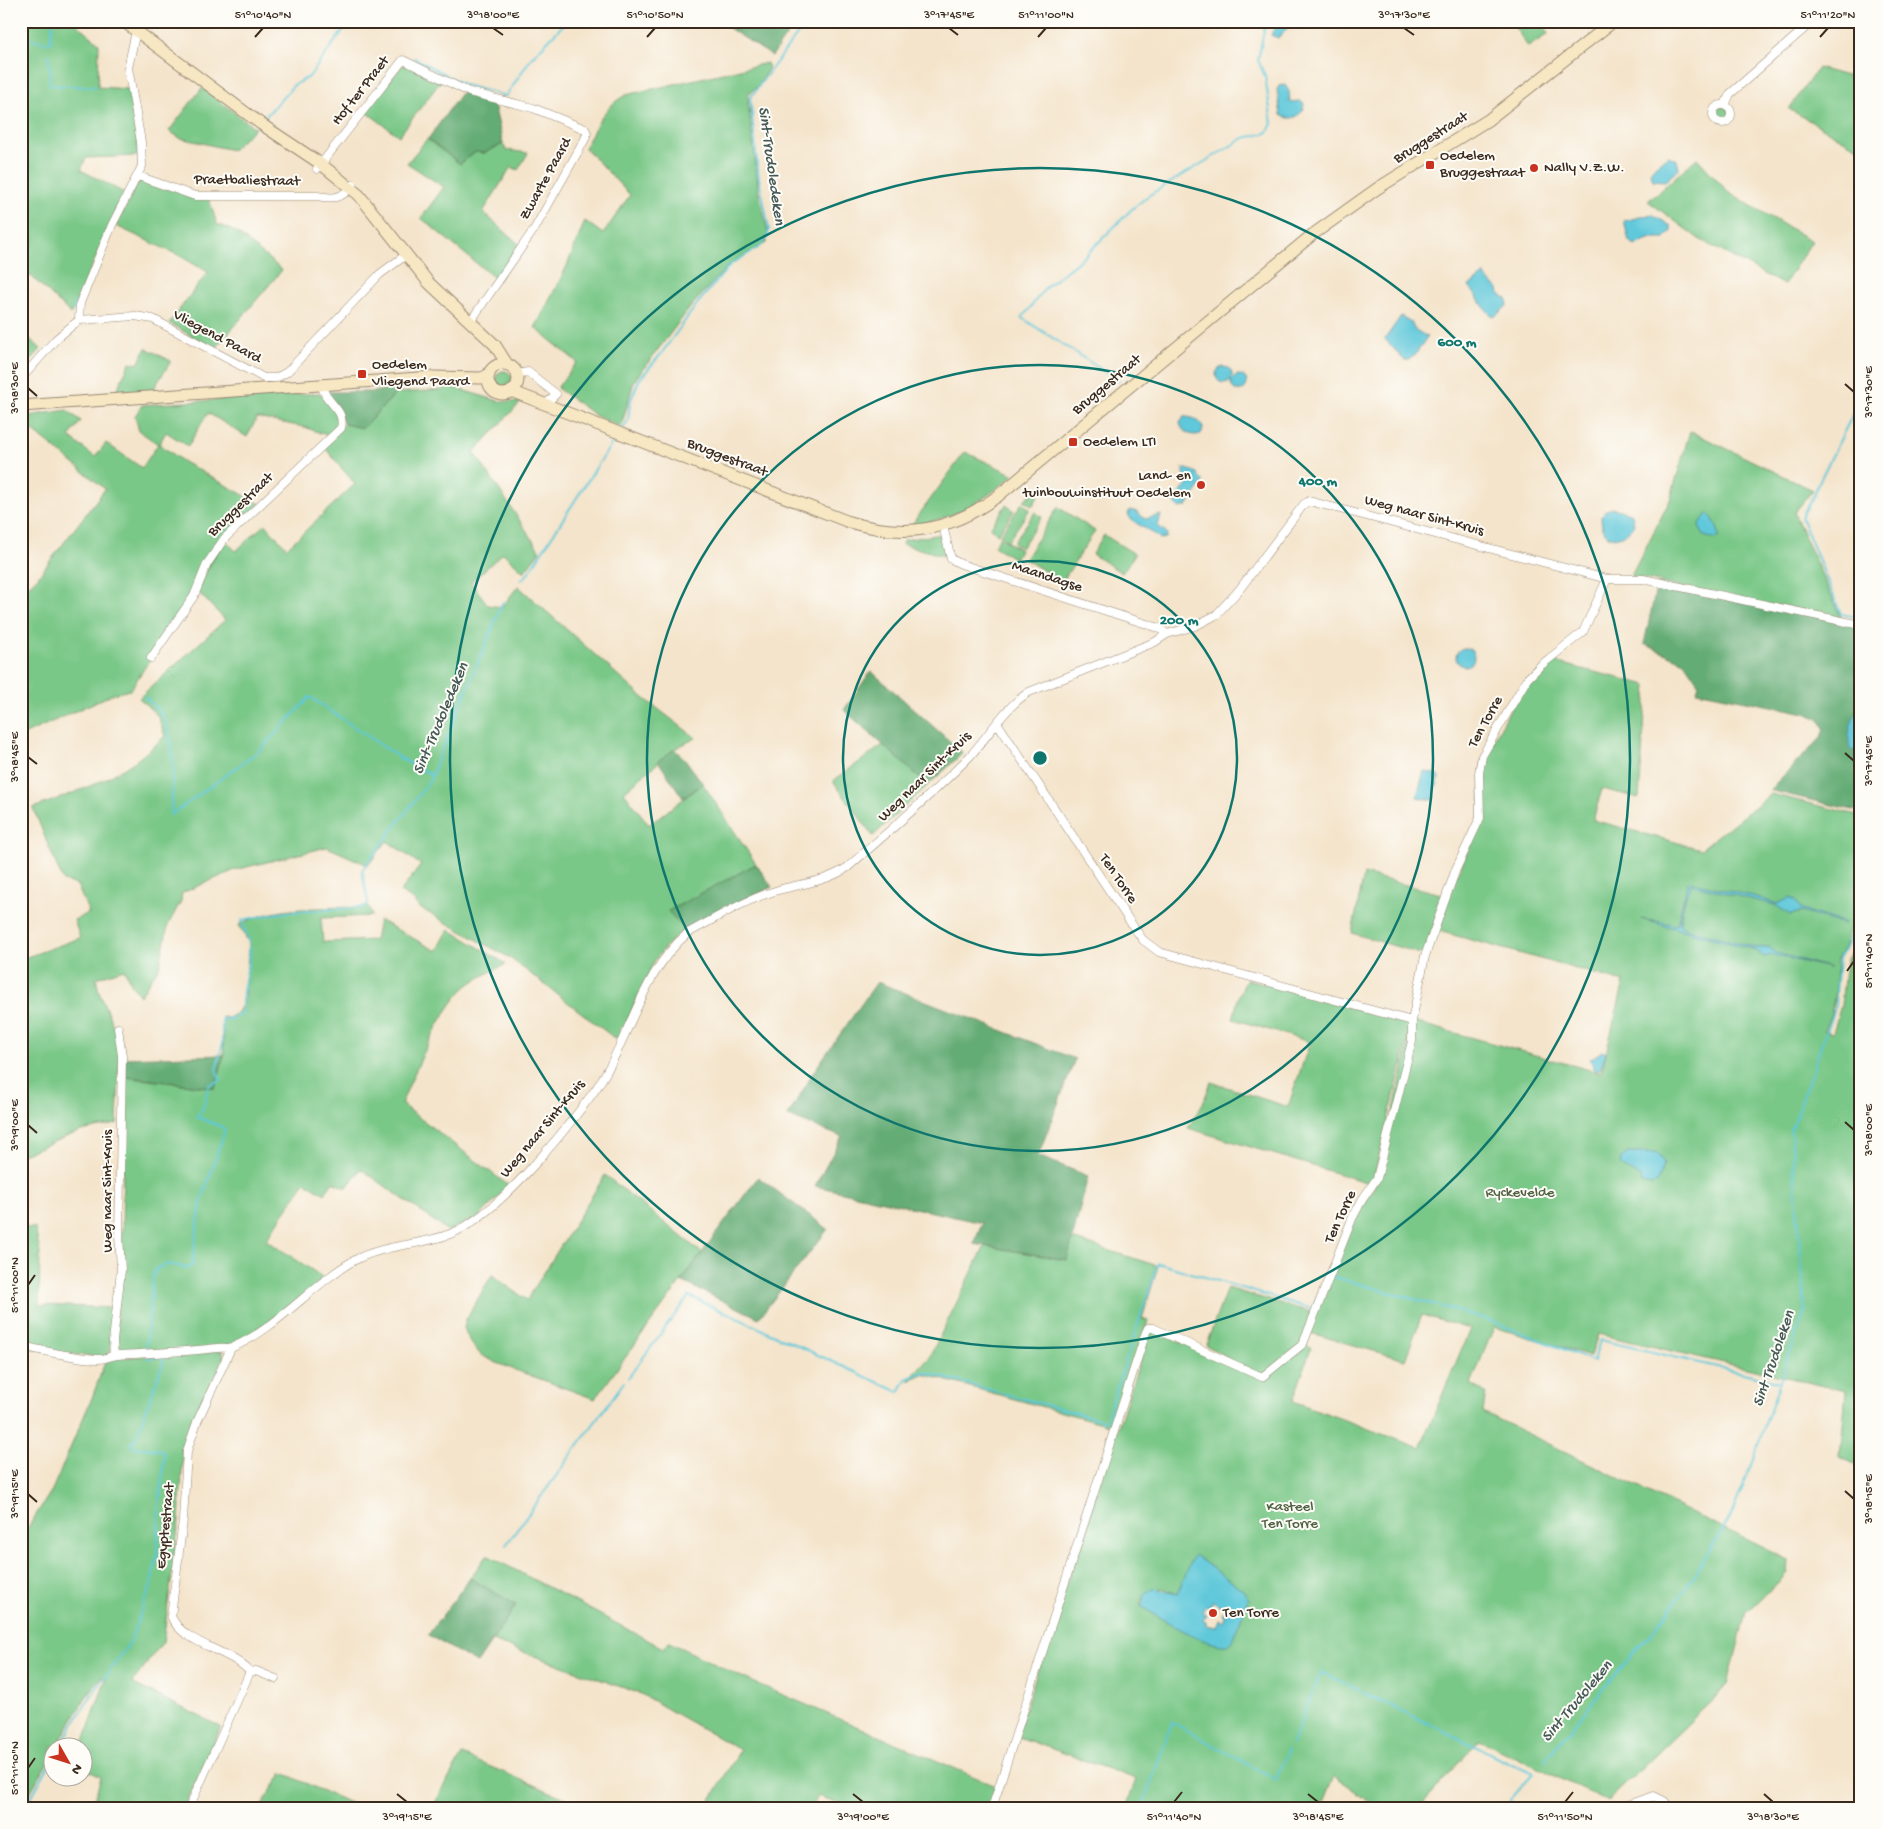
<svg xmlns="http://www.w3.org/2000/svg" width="1882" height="1829" viewBox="0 0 1882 1829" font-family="'Gochi Hand',sans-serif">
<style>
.green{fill:#7ac888;stroke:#5a7953;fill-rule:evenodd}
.forest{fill:#63ac74;stroke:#4f6b49}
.water{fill:#5fc8da;stroke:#4d797c;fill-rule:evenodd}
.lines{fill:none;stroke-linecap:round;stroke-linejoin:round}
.stream{stroke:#5fc8da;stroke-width:2}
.street-casing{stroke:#988774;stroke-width:9}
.secondary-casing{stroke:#988774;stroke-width:13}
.street{stroke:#fff;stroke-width:8}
.secondary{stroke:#f7e8c3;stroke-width:11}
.ticks{fill:none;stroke:#3b2a1e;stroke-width:2}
.ring{fill:none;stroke:#0f766e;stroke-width:2.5}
.poi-dot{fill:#c8321e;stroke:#fdfcf7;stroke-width:2}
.labels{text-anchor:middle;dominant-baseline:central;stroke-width:4;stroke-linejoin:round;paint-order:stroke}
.street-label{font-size:15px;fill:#3b2a1e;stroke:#fdfcf7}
.poi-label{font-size:15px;fill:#3b2a1e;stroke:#fdfcf7;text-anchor:start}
.park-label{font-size:15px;fill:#516143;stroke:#fdfcf7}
.water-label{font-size:16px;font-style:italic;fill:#465956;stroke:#fdfcf7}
.centre{fill:#0f766e;stroke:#fdfcf7;stroke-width:2.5}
.ring-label{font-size:15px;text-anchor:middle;font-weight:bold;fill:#0f766e;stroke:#fdfcf7;stroke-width:4;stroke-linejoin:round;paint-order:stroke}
.neatline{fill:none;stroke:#3b2a1e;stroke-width:2}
.ticks-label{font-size:12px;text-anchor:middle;fill:#3b2a1e}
</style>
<rect width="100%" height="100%" fill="#fdfcf7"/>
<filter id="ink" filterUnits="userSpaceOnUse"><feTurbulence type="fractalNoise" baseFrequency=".02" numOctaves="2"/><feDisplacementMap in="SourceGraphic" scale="10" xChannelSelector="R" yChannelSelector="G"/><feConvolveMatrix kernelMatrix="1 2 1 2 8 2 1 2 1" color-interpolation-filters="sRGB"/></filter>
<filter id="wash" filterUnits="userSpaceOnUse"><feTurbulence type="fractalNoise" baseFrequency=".0096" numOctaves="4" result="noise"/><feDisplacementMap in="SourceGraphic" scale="20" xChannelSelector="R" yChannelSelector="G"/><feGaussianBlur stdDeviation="1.12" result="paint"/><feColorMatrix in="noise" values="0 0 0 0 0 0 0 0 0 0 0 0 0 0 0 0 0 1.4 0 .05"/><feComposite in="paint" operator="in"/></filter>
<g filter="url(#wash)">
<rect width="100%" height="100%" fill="#f4e4cb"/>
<path class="green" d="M21 21H73L99 43 98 87 129 89 139 156 86 158 81 170 124 193 71 314 30 275 21 285Z
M1517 21H1540L1548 34 1528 47 1513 24Z
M404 63 441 81 399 136 365 111Z
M767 63 769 68 757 87 748 94V100L759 193 768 233 766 243 728 266 692 305 634 381 621 427 596 416 557 388 577 362 535 328 566 268 585 221 603 234 630 195 585 148C595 127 604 106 626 95Z
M1818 68 1861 80V150L1789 109Z
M202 88 255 128 232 150 180 138 169 131Z
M1716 114a7 7 0 1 1 14 0a7 7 0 1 1-14 0Z
M427 139 460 164 475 152 484 153 503 144 506 150 528 153 518 170 511 167 483 212 521 246 498 281 421 218 444 187 407 163Z
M1697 158 1729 193 1812 241 1784 285 1699 239 1648 201Z
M140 179 209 199 217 224 236 232 282 270 215 349 169 323 208 272 178 255 116 226Z
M21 331 41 349 21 372Z
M146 348 171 361 151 393 114 396 130 362 138 364Z
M496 379a8 8 0 1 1 16 0a8 8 0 1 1-16 0Z
M448 386 499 401 521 402 474 452 540 551 524 572 503 553 471 582 488 605 502 607 518 586 640 695 696 738 674 749 624 792 649 825 703 784 756 864 669 911 684 929 666 946 655 960 619 1038 613 1037 510 958 418 907 415 901 400 892 421 865 387 841 368 865 327 847 235 870 182 893 181 901 168 925 160 965 140 996 133 987 124 969 96 978 99 992 120 1042 117 1124 81 1131 21 1155V959L80 938 74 920 89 913 77 885 63 881 33 808C86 788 123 777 165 736L158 716 139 698 225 620 198 592 206 571 225 540 236 551 265 524 287 548 355 484 325 448 344 424 363 428 396 393 442 390Z
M320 393 336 410 341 423 332 437 304 427 257 418 247 437 208 413 188 446 166 432 159 444 184 462 260 504 229 532 196 590 130 690 113 694 21 736V593L37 578 105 489 21 421V417L67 410 81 421 69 437 95 457 106 443 142 468 158 444 139 431 135 416 142 405Z
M1690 431 1813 490 1794 513 1843 622 1631 576 1670 500Z
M965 452 1014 475C978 505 957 516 910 527Z
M1034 492 1039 496 1032 506 1024 500Z
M1022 503 1030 509 1008 541 1000 535Z
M1006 505 1014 511 998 534 990 528Z
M1058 507 1095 531 1062 582 1025 559Z
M1035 512 1042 517 1021 548 1013 543Z
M942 534 947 551 944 556 902 544 903 540Z
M1104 535 1135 554 1122 573 1092 554Z
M1000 537 1020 550 1015 559 994 546Z
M1550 661 1647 685 1639 798 1602 789 1593 820 1701 849 1771 794 1861 816V903L1853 918 1845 946 1837 959 1836 988 1831 1013 1824 1031 1833 1033 1841 1005 1846 961 1852 950 1861 921V1467L1840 1457 1846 1391 1598 1334 1591 1356 1494 1327 1471 1384 1486 1393 1483 1412 1789 1560 1788 1573 1746 1613 1728 1685 1608 1801 1479 1740 1419 1808H1378L1334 1776 1321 1808H1126L1136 1779 1016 1736 1150 1330 1264 1374 1233 1362 1206 1345 1227 1288 1314 1313 1324 1288 1330 1289 1328 1286 1352 1222 1377 1182 1414 1022 1601 1073 1624 982 1435 930 1447 896 1480 825 1482 762 1521 690ZM1422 1315 1470 1329 1420 1448 1293 1401 1311 1348 1306 1345 1311 1333 1405 1360ZM1162 1588 1177 1594 1248 1603 1211 1643 1140 1603 1145 1595Z
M883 745 928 785 873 836 833 781Z
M1364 874 1445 895 1424 955 1352 933Z
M369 907 372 916 321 918 323 942 375 940 379 920 437 951 449 929 506 964C493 971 478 977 466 987 440 1010 415 1072 401 1104L509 1186 479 1217 448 1231 361 1169 346 1188 332 1182 325 1194 305 1182 266 1240 321 1276 322 1280C301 1297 262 1333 238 1342 204 1354 156 1350 120 1351L115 1348 122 1246 124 1077 215 1088 224 1055 222 1017 229 1018 238 1012 244 1001 249 943 239 925C273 905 331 908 369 907Z
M1247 979 1405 1022 1411 1028 1372 1184 1188 1128 1203 1103 1211 1082 1288 1107 1310 1042 1233 1019 1239 995Z
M605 1175 702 1253 595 1399 499 1364 481 1355 470 1342 464 1328 466 1319 492 1275 527 1300Z
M21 1227 35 1228 40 1253 39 1305 116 1308 110 1353 102 1358 21 1347Z
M1072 1239 1158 1266 1142 1319 1148 1321 1113 1426 923 1374 908 1381 929 1358 985 1246 1066 1260Z
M221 1351 224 1356 221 1364 192 1421 181 1452 183 1454 179 1521 163 1642 132 1683 221 1727 184 1808H92L101 1777 83 1768 82 1746 106 1679 102 1677 86 1697 57 1746H52V1755L21 1808V1608L25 1600 21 1598V1538L52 1490 92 1398 104 1365 110 1358Z
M487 1555 663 1648 669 1642 746 1679 996 1786 990 1808H854L818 1796 812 1808H706L740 1750 641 1694 492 1641 516 1605 470 1578Z
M462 1755 589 1808H432Z
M283 1773 361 1808H262L267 1796Z
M1648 1800 1662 1803 1666 1808H1625Z"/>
<path class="forest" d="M718 21H797L772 56Z
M462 92 493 100 503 144 484 153 475 152 460 164 428 139Z
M395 387 396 393 363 428 344 424 326 392H374Z
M1657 584 1861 626V812L1769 790 1821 738 1824 728 1819 719 1805 713 1697 691 1699 684 1684 662 1644 644Z
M871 671 963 753 928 785 844 710Z
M674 749 685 759 703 784 683 798 658 761Z
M756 864 772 887 684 929 668 911Z
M877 982 1075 1059 1038 1156 1088 1176 1067 1260 974 1244 982 1223 815 1186 842 1137 788 1116 814 1071Z
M224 1055 215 1088 120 1076 121 1058Z
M758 1177 828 1229 759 1318 681 1281Z
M470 1578 516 1605 477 1663 428 1635Z"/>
<path class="water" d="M1278 21H1294L1278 38 1271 35Z
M1285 85 1289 91 1290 102 1300 101 1304 104C1303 116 1291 122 1281 115L1277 90 1279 86Z
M1668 156 1677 160 1679 169 1665 181 1653 180 1650 172 1656 165Z
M1652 214 1671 226V231L1665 238H1651L1635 245 1629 241 1624 221Z
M1485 274 1486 278 1498 289 1499 294 1507 299 1508 305 1494 317 1487 311 1469 286Z
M1401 316 1411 322 1414 329 1427 337 1415 355 1408 360H1404L1385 339Z
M1216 375a8 8 0 1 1 16 0a8 8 0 1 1-16 0Z
M1231 383a8 8 0 1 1 16 0a8 8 0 1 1-16 0Z
M1184 417C1192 417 1200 419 1203 428L1202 433C1194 438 1182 433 1180 423Z
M1183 468 1196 472 1203 482 1187 506 1180 508 1176 505V498L1187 485Z
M1613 508 1632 514 1634 525C1620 543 1602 543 1601 517L1606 510Z
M1130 510 1137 512 1145 519 1161 515 1158 526 1167 533 1166 538 1160 539C1152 530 1130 523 1128 514Z
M1708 514C1714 518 1719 530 1719 537L1714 539 1704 536 1699 527 1700 522Z
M1456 657a9 9 0 1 1 18 0a9 9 0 1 1-18 0Z
M1861 707V746L1853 751 1850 750C1846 736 1851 717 1861 707Z
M1424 771 1438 775 1439 778 1433 800 1417 797Z
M1688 881 1757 897 1777 904 1790 898 1796 901 1802 910 1843 922 1844 924 1801 912 1790 915 1775 905 1691 884 1686 895 1680 921V925L1684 928 1758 948 1769 947 1776 953 1830 968 1773 955 1764 957 1756 950 1641 919 1677 925Z
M1602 1051 1606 1053 1600 1070 1598 1071 1594 1069V1065L1589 1060Z
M1627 1153H1657L1664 1163 1657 1183 1652 1185 1642 1183 1641 1178 1620 1165 1621 1159Z
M1194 1555 1242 1589 1249 1599 1232 1641 1227 1645C1209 1648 1158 1617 1141 1606L1145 1595 1154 1588 1177 1594ZM1212 1601 1226 1608 1222 1614 1225 1616 1223 1621 1219 1619 1216 1627 1206 1625V1621L1203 1620 1207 1615 1202 1612 1206 1605 1210 1607Z"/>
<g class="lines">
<path class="stream" d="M21 37 50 43 53 21
M49 55 50 85 96 87
M414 58 464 85 506 96 532 57 567 21
M265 117 294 85 309 77 350 21
M73 310 77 301
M1119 381 1022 318 1047 286 1085 256 1132 209 1148 196 1244 138 1267 133 1272 124 1265 76 1258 60 1266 21
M1861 398 1817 486 1814 495 1801 517 1841 614 1861 618
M623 429 628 420 630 402 639 380 661 354 697 304 731 264 761 246 767 238 769 229 759 179 750 98 807 21
M521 580 527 575 614 440
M145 697C150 703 158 708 161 714 178 744 172 782 171 815L259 751 310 697 400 758 432 775
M1334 1277 1480 1317 1594 1361 1600 1340 1778 1381
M146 1348 153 1277 156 1269 168 1264 189 1268 192 1266 201 1202 225 1130 222 1127 197 1117 203 1108 209 1085 221 1080 216 1070 222 1046V1019H232L243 1013C238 994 253 962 249 942 248 934 242 928 242 920L280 913 366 907 368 902 362 870 429 782 503 602
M628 1378 689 1296 899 1392 906 1379 923 1372 1106 1421 1158 1263 1312 1309 1322 1287
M506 1545 624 1382
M1292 1744 1321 1672 1533 1774
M60 1746 89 1699 129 1644 151 1585 157 1555 159 1502 165 1455 161 1450 133 1447 131 1444 136 1438 164 1360 163 1357 147 1358
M1545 1760 1677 1601 1730 1518 1744 1484 1805 1310 1791 1131 1835 1006 1839 958 1848 943 1861 907
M25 1808 52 1760
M1142 1808 1172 1722 1276 1780 1288 1750
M1515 1808 1510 1803V1800L1533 1774"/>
</g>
</g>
<g filter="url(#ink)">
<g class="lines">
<g class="street-casing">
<path id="street" d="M1713 114a9 9 0 1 1 18 0a9 9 0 1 1-18 0Z
M1725 105 1730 94 1813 21
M317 169 403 60 469 92 533 108 585 129 587 133 585 139 535 228 470 322
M138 176 195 196H317C333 199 342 199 353 185
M79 320 80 303 112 225 142 166 141 142 128 68 136 31
M517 374 528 372 556 394 546 404
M21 379 56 339 79 320 135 316 153 319 264 378H276L287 372 380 274 406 255
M943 526 951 559 961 564 1159 628 1167 634
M151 658 194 596 207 564 224 539 341 428C346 408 324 403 322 385
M998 724 1133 926 1143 940 1159 952 1412 1021
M21 1346C46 1351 72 1358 97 1359 105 1360 111 1355 118 1355 151 1353 184 1352 217 1348 222 1347 228 1349 233 1347 277 1329 313 1283 355 1260 385 1244 419 1246 450 1234 495 1217 560 1137 590 1097 630 1045 638 975 688 933 716 918 745 900 775 891 801 883 825 883 848 867 889 831 932 795 970 756 990 734 1004 708 1029 692L1155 642 1167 634 1195 626 1216 615 1239 590 1304 504 1309 501 1607 579H1643L1861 625
M231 1348 197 1422 187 1451 183 1520 171 1616C182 1644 230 1649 250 1672L256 1671 276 1679
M114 1355 113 1341 121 1270 119 1235 122 1056 118 1028
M189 1808 250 1672
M992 1808 1146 1332 1148 1328H1153L1262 1377 1303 1344 1352 1219 1362 1200 1377 1178 1412 1041V1021L1425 956 1456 869 1480 818 1479 773 1482 756 1527 679 1540 666 1583 632 1607 579
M1619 1808 1654 1796 1664 1801 1670 1808"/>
</g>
<g class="secondary-casing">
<path id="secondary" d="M123 21 261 124 321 164 359 195 429 283 495 345 507 364
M488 379a15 15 0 1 1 30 0a15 15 0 1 1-30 0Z
M511 391 849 522C907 539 950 531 998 496L1312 235 1378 188 1488 120 1614 21
M21 406 433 377 481 378 489 375"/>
</g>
<use href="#street" class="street"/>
<use href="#secondary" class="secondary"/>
</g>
</g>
<path class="ticks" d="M493 28 503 35M949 28 958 35M1404 28 1414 35M255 37 263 28M647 37 655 28M1038 37 1046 28M1820 37 1828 28M1845 384 1854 392M28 388 37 396M1845 753 1854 761M28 757 37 764M1847 971 1854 961M1845 1122 1854 1130M28 1125 37 1133M28 1285 35 1275M1845 1491 1854 1499M28 1494 37 1502M28 1768 35 1758M397 1794 407 1802M853 1794 863 1802M1308 1794 1318 1802M1764 1794 1773 1802M1174 1802 1182 1792M1565 1802 1573 1792"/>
<g class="ring">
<circle cx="1040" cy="758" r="197"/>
<circle cx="1040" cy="758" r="393"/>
<circle cx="1040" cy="758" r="590"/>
</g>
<g class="poi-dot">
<rect x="1425" y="160" width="10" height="10" rx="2.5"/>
<circle cx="1534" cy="168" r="5"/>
<rect x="357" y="369" width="10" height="10" rx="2.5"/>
<rect x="1068" y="437" width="10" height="10" rx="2.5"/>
<circle cx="1201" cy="485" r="5"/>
<circle cx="1213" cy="1613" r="5"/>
</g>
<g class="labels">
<g class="street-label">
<text transform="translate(361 91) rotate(-52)">Hof ter Praet</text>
<text transform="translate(1431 138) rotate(-32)">Bruggestraat</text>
<text transform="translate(546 179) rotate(-61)">Zwarte Paard</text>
<text transform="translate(247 181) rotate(1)">Praetbaliestraat</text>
<text transform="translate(217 337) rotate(28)">Vliegend Paard</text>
<text transform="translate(1107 385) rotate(-40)">Bruggestraat</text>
<text transform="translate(727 458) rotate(21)">Bruggestraat</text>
<text transform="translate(241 505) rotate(-44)">Bruggestraat</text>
<text transform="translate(1424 516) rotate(15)">Weg naar Sint-Kruis</text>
<text transform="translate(1047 577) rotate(18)">Maandagse</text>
<text transform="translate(1486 722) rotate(-61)">Ten Torre</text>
<text transform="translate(925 777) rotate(-44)">Weg naar Sint-Kruis</text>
<text transform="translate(1118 879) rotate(56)">Ten Torre</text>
<text transform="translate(543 1129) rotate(-50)">Weg naar Sint-Kruis</text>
<text transform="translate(108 1191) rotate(-90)">Weg naar Sint-Kruis</text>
<text transform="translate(1341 1217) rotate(-65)">Ten Torre</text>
<text transform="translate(166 1526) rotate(-84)">Egyptestraat</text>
</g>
<g class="poi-label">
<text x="1440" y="156">Oedelem<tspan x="1440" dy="17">Bruggestraat</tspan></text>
<text x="1544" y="168">Nally V.Z.W.</text>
<text x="372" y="365">Oedelem<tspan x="372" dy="17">Vliegend Paard</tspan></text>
<text x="1083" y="442">Oedelem LTI</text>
<text x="1191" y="476" text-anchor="end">Land- en<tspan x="1191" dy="17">tuinbouwinstituut Oedelem</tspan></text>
<text x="1223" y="1613">Ten Torre</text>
</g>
<g class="park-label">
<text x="1520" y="1193">Ryckevelde</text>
<text x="1290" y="1507">Kasteel<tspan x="1290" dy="17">Ten Torre</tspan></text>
</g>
<g class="water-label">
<text transform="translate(770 166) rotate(82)">Sint-Trudoledeken</text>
<text transform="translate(442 719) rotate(-67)">Sint-Trudoledeken</text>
<text transform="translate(1775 1359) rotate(-71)">Sint Trudoleken</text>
<text transform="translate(1578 1702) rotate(-50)">Sint Trudoleken</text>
</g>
</g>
<circle cx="1040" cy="758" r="8" class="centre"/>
<g class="ring-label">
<text x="1457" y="346">600 m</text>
<text x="1318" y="485">400 m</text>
<text x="1179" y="624">200 m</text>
</g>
<rect width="1882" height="1829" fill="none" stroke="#fdfcf7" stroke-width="55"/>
<g transform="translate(68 1762) rotate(129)"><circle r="24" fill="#fdfcf7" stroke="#afa8a0"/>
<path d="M0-4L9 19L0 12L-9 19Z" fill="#c8321e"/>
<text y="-8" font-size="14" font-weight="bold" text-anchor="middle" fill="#3b2a1e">N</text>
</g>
<rect x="28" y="28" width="1826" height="1774" class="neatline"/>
<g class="ticks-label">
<text x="263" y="18">51°10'40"N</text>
<text x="493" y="18">3°18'00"E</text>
<text x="655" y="18">51°10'50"N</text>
<text x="949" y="18">3°17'45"E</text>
<text x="1046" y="18">51°11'00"N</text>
<text x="1404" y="18">3°17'30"E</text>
<text x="1828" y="18">51°11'20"N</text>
<text transform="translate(14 388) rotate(-90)" y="4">3°18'30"E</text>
<text transform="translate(1868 392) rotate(-90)" y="4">3°17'30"E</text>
<text transform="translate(14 757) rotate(-90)" y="4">3°18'45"E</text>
<text transform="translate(1868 761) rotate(-90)" y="4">3°17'45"E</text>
<text transform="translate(1868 961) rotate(-90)" y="4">51°11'40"N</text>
<text transform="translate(14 1125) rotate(-90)" y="4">3°19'00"E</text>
<text transform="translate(1868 1130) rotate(-90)" y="4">3°18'00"E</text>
<text transform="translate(14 1285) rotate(-90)" y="4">51°11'00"N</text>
<text transform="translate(14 1494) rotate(-90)" y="4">3°19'15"E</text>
<text transform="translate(1868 1499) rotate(-90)" y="4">3°18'15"E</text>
<text transform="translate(14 1768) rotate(-90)" y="4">51°11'10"N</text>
<text x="407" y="1820">3°19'15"E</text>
<text x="863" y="1820">3°19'00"E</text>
<text x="1174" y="1820">51°11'40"N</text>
<text x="1318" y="1820">3°18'45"E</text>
<text x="1565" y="1820">51°11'50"N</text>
<text x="1773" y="1820">3°18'30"E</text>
</g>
</svg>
